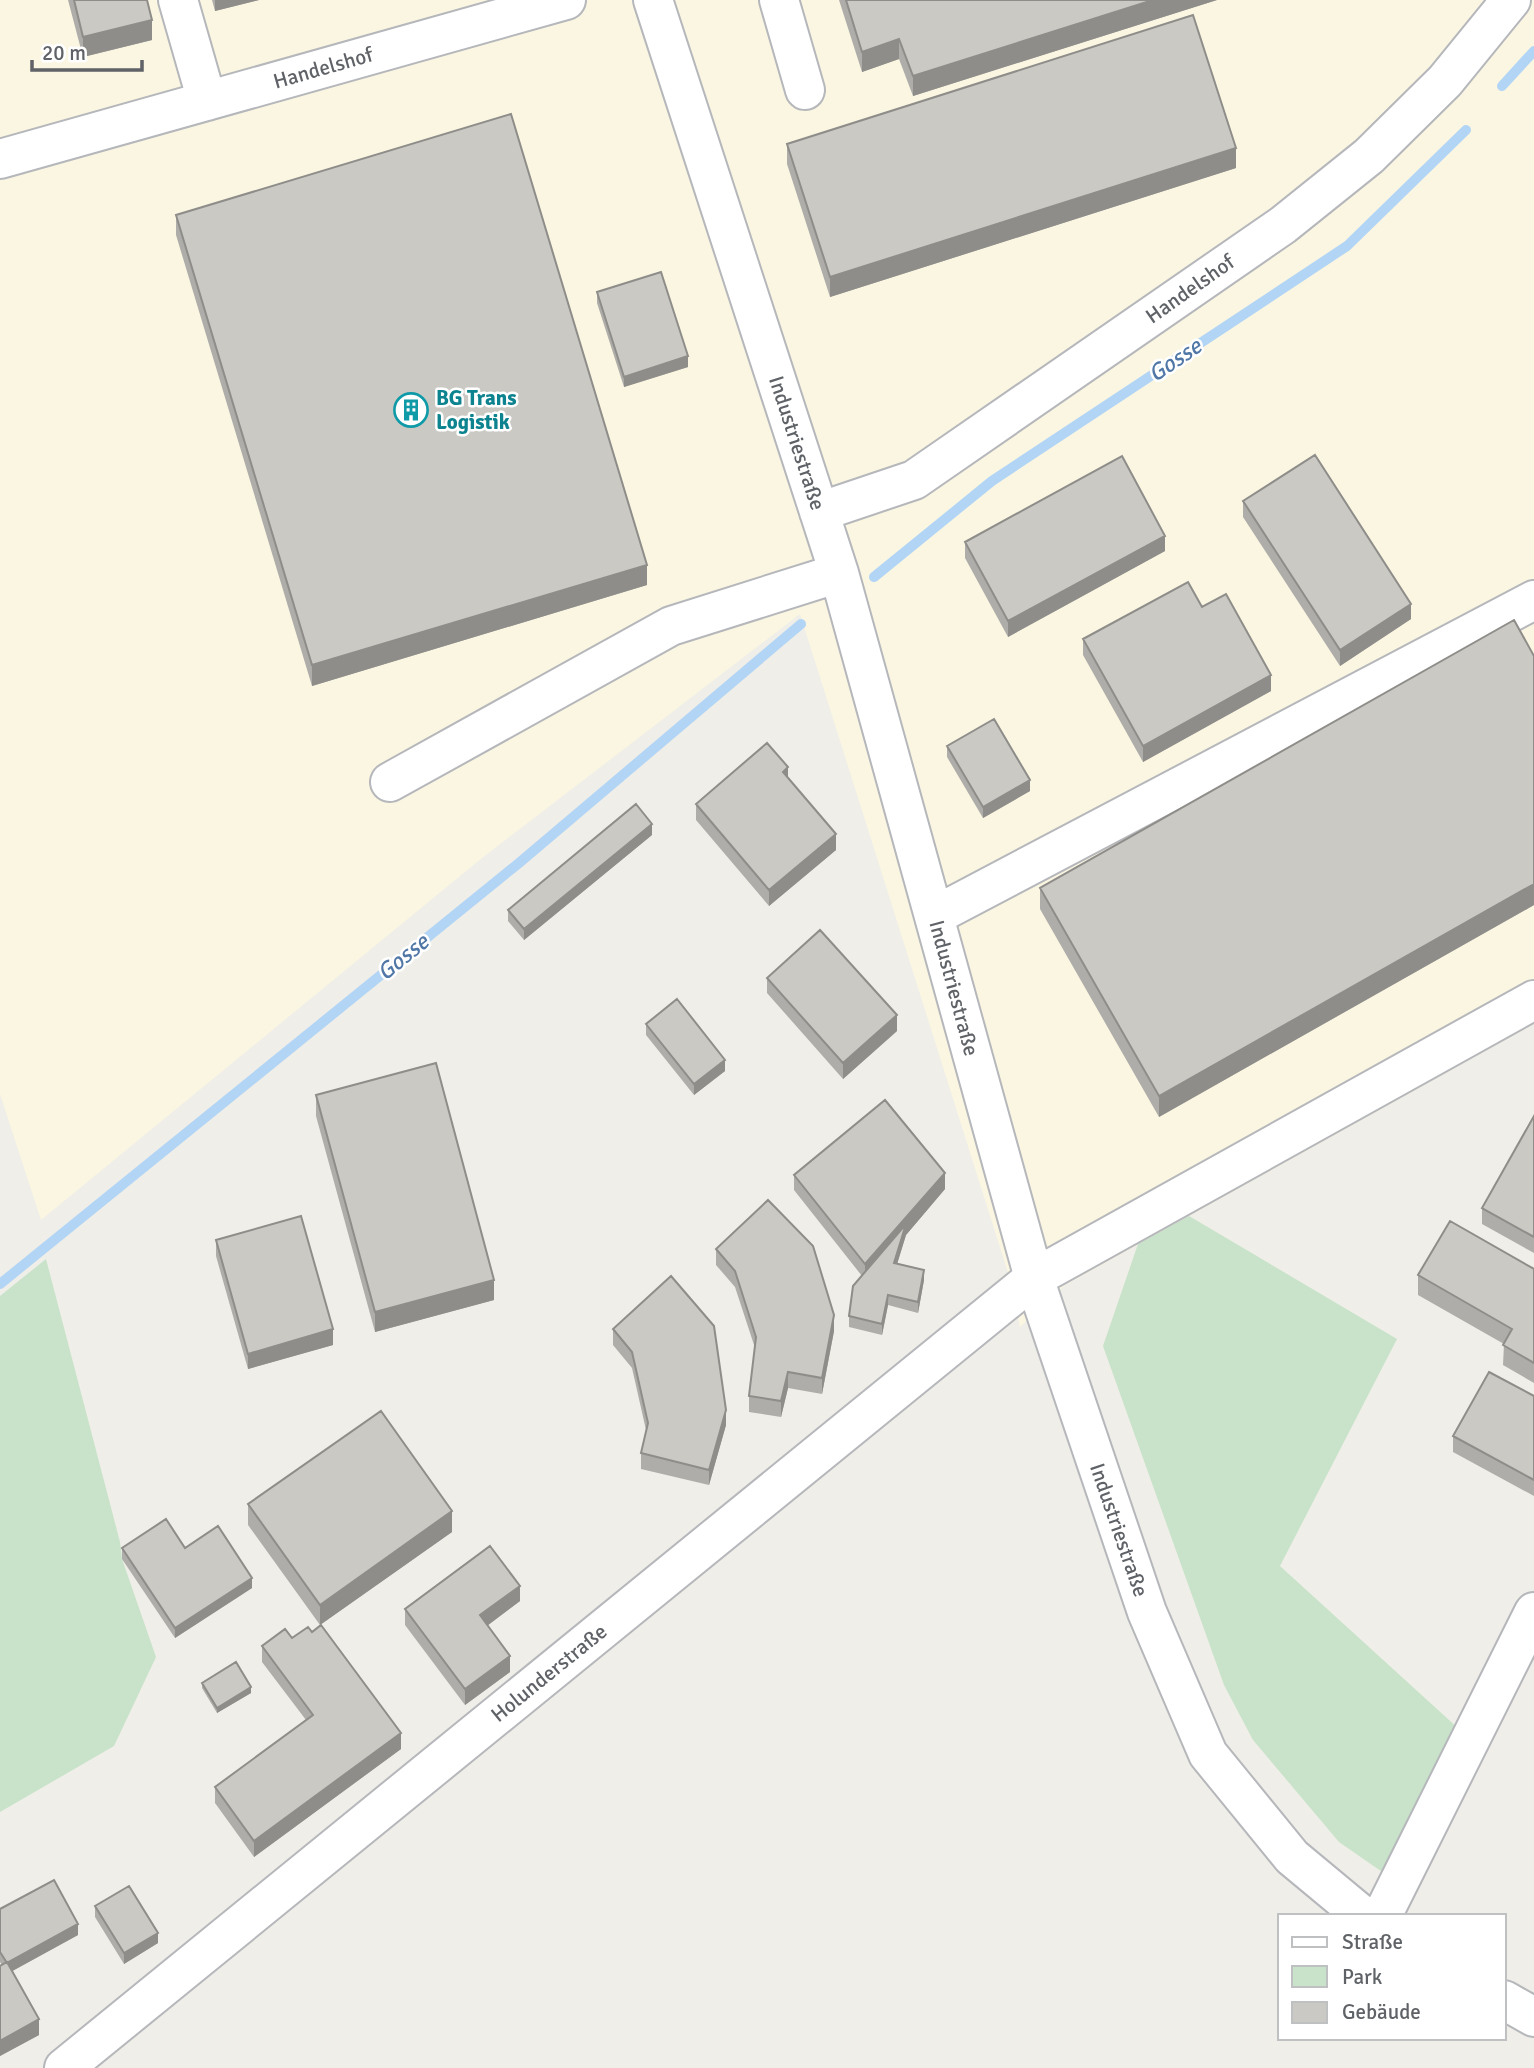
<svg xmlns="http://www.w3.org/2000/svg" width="1534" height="2068" viewBox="0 0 1534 2068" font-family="Signika,sans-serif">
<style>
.commercial{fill:#faf6e2}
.green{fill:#c8e3c9}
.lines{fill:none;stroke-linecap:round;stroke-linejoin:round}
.stream{stroke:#b3d5f5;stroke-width:10}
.minor-casing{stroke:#b5b7bb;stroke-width:42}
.minor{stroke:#fff;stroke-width:38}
.wall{fill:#afada9}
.shaded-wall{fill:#8e8d89}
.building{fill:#cbc9c4;stroke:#8e8d89;stroke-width:2}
.labels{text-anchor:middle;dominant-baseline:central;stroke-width:5;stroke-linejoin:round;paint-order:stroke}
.street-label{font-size:21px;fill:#5f6266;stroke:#fff}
.culture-label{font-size:21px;font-weight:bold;fill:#0d838f;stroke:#fff;text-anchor:start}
.water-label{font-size:23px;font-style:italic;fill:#5077a6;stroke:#fff}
</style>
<rect width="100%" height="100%" fill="#efeee8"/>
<path class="commercial" d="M0 0H1534V1024L1064 1286 1020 1327 1009 1276 800 614 482 858 41 1220 0 1094Z"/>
<path class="green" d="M1189 1216 1397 1339 1280 1566 1460 1730 1388 1876 1339 1842 1253 1740 1224 1685 1103 1346 1138 1244Z
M46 1259 120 1542 122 1559 156 1657 114 1746 0 1812V1296Z"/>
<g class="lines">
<path class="stream" d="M1502 86 1534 51
M874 577 992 481 1347 246 1466 130
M0 1284 519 863 801 624"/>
<g class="minor-casing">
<path id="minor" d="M178 0 207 101
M653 0 839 573 1034 1278 1147 1612 1208 1754 1292 1857 1363 1916
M779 0 805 90
M0 159 566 0
M819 512 914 480 1283 225 1369 156 1445 81 1511 0
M390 782 671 626 839 573
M934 916 1534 600
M1382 1916 1534 1612
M1504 2000 1534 2017
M64 2068 1034 1278 1534 1000"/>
</g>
<use href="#minor" class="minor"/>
</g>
<path class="wall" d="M68 0H147L152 40 83 57Z
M212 0H259L215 11Z
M839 0H1217L913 96 899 59 862 72Z
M787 144 1236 168 830 297 787 164Z
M176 215 647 585 312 686 176 235Z
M597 292 688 367 624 387 597 303Z
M1243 501 1411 619 1340 666 1243 517Z
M965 542 1165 551 1008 637 965 558Z
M1202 607 1271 691 1143 762 1083 655V639Z
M1534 656V905L1159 1117 1040 909V888Z
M947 746 1030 791 983 818 947 757Z
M788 777 836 850 769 906 696 820V804Z
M652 835 524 940 508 921V910Z
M767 978 897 1031 843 1079 767 993Z
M646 1024 725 1071 694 1095 646 1035Z
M316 1095 494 1300 375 1332 316 1116Z
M1534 1116V1253L1482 1224V1208Z
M794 1175 945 1189 906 1235 897 1264 924 1280 918 1313 888 1305 882 1335 849 1327V1316L862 1276 794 1190Z
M216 1240 333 1345 248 1369 216 1256Z
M716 1249 834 1331 822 1394 788 1388 781 1417 749 1412V1396L755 1348 735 1287 716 1265Z
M1534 1269V1383L1503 1365 1504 1344 1418 1295V1275Z
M613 1329 726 1425 709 1485 641 1469V1453L646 1430 632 1368 613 1345Z
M1534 1396V1496L1453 1452V1436Z
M248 1504 452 1532 320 1625 248 1525Z
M122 1548H185L252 1588 175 1638 122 1559Z
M520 1601 487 1626 510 1672 465 1705 405 1625V1609Z
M292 1638 401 1749 254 1857 215 1803V1787L306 1720 262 1662V1646Z
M202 1683 251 1693 217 1713 202 1688Z
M95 1906 158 1943 124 1964 95 1917Z
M0 1909 78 1935 12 1971 39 2035 0 2056V1966L2 1965 0 1962Z"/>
<path class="shaded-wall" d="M215 0H259L215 11Z
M1153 0H1217L913 96V76Z
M152 20V40L83 57V37Z
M899 39V59L862 72V52Z
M1236 148V168L830 297V277Z
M688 356V367L624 387V377Z
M1165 536V551L1008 637V621Z
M647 565V585L312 686V665Z
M1411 604V619L1340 666V650Z
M1271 675V691L1143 762V746Z
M788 767V783L783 772Z
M1030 780V791L983 818V807Z
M652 824V835L524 940V929Z
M836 834V850L769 906V890Z
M1534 884V905L1159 1117V1096Z
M897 1015V1031L843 1079V1063Z
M725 1060V1071L694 1095V1084Z
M945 1173V1189L906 1235 894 1274 865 1280V1264Z
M924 1270V1280L918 1313V1302Z
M494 1280V1300L375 1332V1312Z
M888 1295V1305L882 1335V1324Z
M834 1315V1331L822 1394V1378Z
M333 1329V1345L248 1369V1354Z
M788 1372V1388L781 1417V1401Z
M726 1410V1425L709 1485V1470Z
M452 1511V1532L320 1625V1605Z
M252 1578V1588L175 1638V1628Z
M520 1586V1601L480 1631V1615Z
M510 1656V1672L465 1705V1689Z
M251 1687V1693L217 1713V1708Z
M401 1733V1749L254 1857V1841Z
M78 1924V1935L7 1974V1963Z
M158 1933V1943L124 1964V1953Z
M39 2019V2035L0 2056V2041Z"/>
<path class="building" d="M74 0H147L152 20 83 37Z
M846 0H1153L913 76 899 39 862 52Z
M1193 15 1236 148 830 277 787 144Z
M511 114 647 565 312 665 176 215Z
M661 272 688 356 624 377 597 292Z
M1315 455 1411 604 1340 650 1243 501Z
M1122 456 1165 536 1008 621 965 542Z
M1188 582 1202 607 1226 594 1271 675 1143 746 1083 639Z
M1514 620 1534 656V884L1159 1096 1040 888Z
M994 719 1030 780 983 807 947 746Z
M767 743 788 767 783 772 836 834 769 890 696 804Z
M636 804 652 824 524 929 508 910Z
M820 930 897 1015 843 1063 767 978Z
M677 999 725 1060 694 1084 646 1024Z
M436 1063 494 1280 375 1312 316 1095Z
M885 1100 945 1173 865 1264 794 1175Z
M1534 1116V1237L1482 1208Z
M768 1200 813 1246 834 1315 822 1378 788 1372 781 1401 749 1396 756 1337 735 1271 716 1249Z
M301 1216 333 1329 248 1354 216 1240Z
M1450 1221 1534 1269V1363L1503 1345 1512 1329 1418 1275Z
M906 1224 894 1263 924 1270 918 1302 888 1295 882 1324 849 1316 853 1286Z
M671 1276 714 1326 726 1410 709 1470 641 1453 648 1423 632 1352 613 1329Z
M1489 1372 1534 1396V1480L1453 1436Z
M381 1411 452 1511 320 1605 248 1504Z
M166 1519 185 1548 218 1526 252 1578 175 1628 122 1548Z
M490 1546 520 1586 480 1615 510 1656 465 1689 405 1609Z
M321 1625 401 1733 254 1841 215 1787 313 1715 262 1646 285 1629 292 1638 308 1627 312 1632Z
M236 1662 251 1687 217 1708 202 1683Z
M54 1880 78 1924 7 1963 0 1952V1909Z
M129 1886 158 1933 124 1953 95 1906Z
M7 1962 39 2019 0 2041V1966Z"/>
<defs>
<g id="building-ring" transform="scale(1.75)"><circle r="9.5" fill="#fff" stroke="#0f9aa8" stroke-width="1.5"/><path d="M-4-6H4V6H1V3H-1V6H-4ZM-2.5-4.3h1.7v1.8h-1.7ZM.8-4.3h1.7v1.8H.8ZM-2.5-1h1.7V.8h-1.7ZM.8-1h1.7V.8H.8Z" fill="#0f9aa8"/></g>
</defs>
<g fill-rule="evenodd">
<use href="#building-ring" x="411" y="410"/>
</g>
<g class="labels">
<g class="street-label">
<text transform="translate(323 68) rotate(-16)">Handelshof</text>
<text transform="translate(1190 289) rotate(-35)">Handelshof</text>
<text transform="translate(797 443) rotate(72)">Industriestraße</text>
<text transform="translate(954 988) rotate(75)">Industriestraße</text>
<text transform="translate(1119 1530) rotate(71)">Industriestraße</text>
<text transform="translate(549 1673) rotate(-39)">Holunderstraße</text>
</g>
<g class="culture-label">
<text x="436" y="398">BG Trans<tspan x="436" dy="24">Logistik</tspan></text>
</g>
<g class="water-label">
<text transform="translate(1175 360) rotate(-34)">Gosse</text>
<text transform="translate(403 957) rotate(-39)">Gosse</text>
</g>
</g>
<rect x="1278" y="1914" width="228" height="126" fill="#ffffff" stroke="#bfc0c2" stroke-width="2"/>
<rect x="1292" y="1937" width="35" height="10" fill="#ffffff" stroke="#bfc0c2" stroke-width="2"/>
<text x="1342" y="1949" font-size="21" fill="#5f6266">Straße</text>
<rect x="1292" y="1966" width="35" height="21" fill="#c8e3c9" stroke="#bfc0c2" stroke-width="2"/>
<text x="1342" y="1984" font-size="21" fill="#5f6266">Park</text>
<rect x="1292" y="2002" width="35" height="21" fill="#cbc9c4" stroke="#bfc0c2" stroke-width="2"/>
<text x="1342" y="2019" font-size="21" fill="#5f6266">Gebäude</text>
<path d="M32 60v10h110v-10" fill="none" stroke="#5f6266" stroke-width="3.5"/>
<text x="42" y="60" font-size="21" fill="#5f6266" stroke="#ffffff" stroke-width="5" paint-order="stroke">20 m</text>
</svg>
